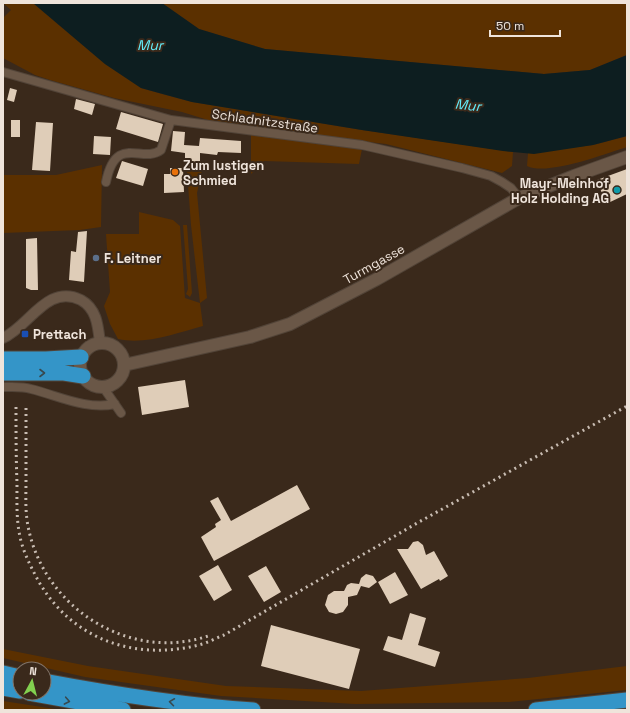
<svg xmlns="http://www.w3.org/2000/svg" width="630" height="713" viewBox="0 0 630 713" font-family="'Space Grotesk',sans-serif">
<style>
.green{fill:#5b3000}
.water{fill:#0d1e20}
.building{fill:#dfcdb8}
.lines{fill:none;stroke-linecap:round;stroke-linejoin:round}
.minor-casing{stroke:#524438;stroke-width:10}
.tertiary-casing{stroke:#524438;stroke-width:12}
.secondary-casing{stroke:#524438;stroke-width:14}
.motorway-casing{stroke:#524438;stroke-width:17}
.minor{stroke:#6a5747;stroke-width:8}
.tertiary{stroke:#6a5747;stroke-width:10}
.secondary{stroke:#6a5747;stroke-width:12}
.motorway{stroke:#3495c8;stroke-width:15}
.rail{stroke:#c8bcb2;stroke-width:3;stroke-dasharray:2 4;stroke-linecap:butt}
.oneway{stroke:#38494f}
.food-dot{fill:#e8710a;stroke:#3a291b;stroke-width:1.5}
.culture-dot{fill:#0f9aa8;stroke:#3a291b;stroke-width:1.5}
.service-dot{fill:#5c6f8a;stroke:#3a291b;stroke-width:1.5}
.transit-dot{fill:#1a4fb4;stroke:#3a291b;stroke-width:1.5}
.labels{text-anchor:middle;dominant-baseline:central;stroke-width:4;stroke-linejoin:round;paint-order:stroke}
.street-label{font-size:13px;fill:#efe4db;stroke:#3a291b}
.poi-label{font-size:13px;font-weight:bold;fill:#efe4db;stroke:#3a291b;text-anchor:start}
.water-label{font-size:14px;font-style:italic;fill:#63edfb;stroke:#3a291b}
</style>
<rect width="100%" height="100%" fill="#3a291b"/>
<path class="green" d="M3 3H33L105 64 141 88 162 94 192 102 362 130 513 152 512 166 502 173 386 144 311 135 208 120 182 112 114 98 50 80 35 75 3 58V18L11 10Z
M162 3H627V55L590 70 544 74 265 49 199 29Z
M251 134 362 149 359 164 264 161 251 174Z
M627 136V147C605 154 547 176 527 166L528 153 593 145Z
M102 165 101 227 80 230 3 233V175H56Z
M202 170 197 193 207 298 200 303 203 326C177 333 146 345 118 339L110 324 104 306 110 292 106 234H139V212L173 220 180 226 185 298 200 303 191 225 187 171Z
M183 225H187L192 293 190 297 186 294 188 289Z
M3 649 88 666 226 686 361 691 528 678 627 666V690L509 702 355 704 221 696 85 677 3 658Z
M3 701 55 709 58 710H3Z"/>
<path class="water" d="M33 3H162L199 29 265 49 544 74 590 70 627 55V136L593 145 534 154 503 151 362 130 192 102 141 88 105 64Z"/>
<path class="building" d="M10 88 17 90 14 102 7 100Z
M76 99 95 104 92 115 74 109Z
M121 112 163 124 158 142 116 129Z
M11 120H20V137H11Z
M36 122 53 123 50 171 32 170Z
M173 131 185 132 184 145 199 146 200 138 241 141V153L218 152 217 155 200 153V168L185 169V153L171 151Z
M94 136 111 137 110 155 93 154Z
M122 161 148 169 143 186 116 178Z
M170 168H183L184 192 164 193V174H170Z
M627 169V194L606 204 597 180Z
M87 231 84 282 69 280 71 251 76 252 78 232Z
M37 238 38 290H31L26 288V239Z
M185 380 189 407 142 415 138 387Z
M297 485 310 509 214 561 201 537 216 527 215 524 221 520 210 501 218 497 231 521Z
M418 541 423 545 426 555 434 551 448 576 440 581 439 579 421 589 397 549H408L413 542Z
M218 565 232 590 214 601 199 576Z
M266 566 281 592 264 602 248 576Z
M395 572 408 595 390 604 378 582Z
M366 574 373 576 377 582 369 588 361 586 357 595 348 597V605L343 612 336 614 329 612 325 605 328 595 334 591H344L347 585 351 583 359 584 361 578Z
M410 613 426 618 418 645 440 652 435 667 383 650 388 636 402 640Z
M271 625 360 649 349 689 261 666Z"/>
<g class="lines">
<g class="minor-casing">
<path id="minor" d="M3 72 171 120 362 145 462 168 491 176 502 182 511 188 519 198
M106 182C116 133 142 164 161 150L171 120
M3 387C12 387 22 386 31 389 59 396 86 410 115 404
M103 387 121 413"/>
</g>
<g class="tertiary-casing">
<path id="tertiary" d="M3 338C29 327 47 283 81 300 97 309 98 326 100 343"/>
</g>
<g class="secondary-casing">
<path id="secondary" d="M80 365a22 22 0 1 1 44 0a22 22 0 1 1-44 0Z
M124 365 250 337 290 324 377 279 519 198 574 176 627 157"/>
</g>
<g class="motorway-casing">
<path id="motorway" d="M3 359H46L81 357
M3 373H64L83 376
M3 673 20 677
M44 681C113 694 182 705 253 710
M3 688 20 691
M29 693 123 710
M536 710 627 700"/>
</g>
<use href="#minor" class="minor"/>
<use href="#tertiary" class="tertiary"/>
<use href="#secondary" class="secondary"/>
<use href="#motorway" class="motorway"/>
<path class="rail" d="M16 407C16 432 16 458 17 483 17 502 16 522 21 541 25 556 32 569 39 582 73 640 135 661 199 645 207 643 216 638 224 635L419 522 627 406
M26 408C26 432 26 457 26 481 26 496 25 511 28 526 43 608 131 664 211 635"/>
</g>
<defs><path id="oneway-chevron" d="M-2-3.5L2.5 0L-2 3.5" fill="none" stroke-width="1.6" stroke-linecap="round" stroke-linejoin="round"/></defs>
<g class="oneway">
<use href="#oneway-chevron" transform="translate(42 373)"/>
<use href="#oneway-chevron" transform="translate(67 701) rotate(11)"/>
<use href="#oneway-chevron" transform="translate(172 702) rotate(-172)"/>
</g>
<circle class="food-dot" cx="175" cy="172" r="4"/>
<circle class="culture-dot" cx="617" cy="190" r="4"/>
<circle class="service-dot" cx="96" cy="258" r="4"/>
<rect class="transit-dot" x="21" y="330" width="8" height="8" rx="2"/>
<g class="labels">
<g class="street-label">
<text transform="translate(265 121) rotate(8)">Schladnitzstraße</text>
<text transform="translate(374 264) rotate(-29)">Turmgasse</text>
</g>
<g class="poi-label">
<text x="183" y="165">Zum lustigen<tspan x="183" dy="15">Schmied</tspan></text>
<text x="609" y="183" text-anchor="end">Mayr-Melnhof<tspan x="609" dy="15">Holz Holding AG</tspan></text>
<text x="104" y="258">F. Leitner</text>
<text x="33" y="334">Prettach</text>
</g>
<g class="water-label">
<text x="150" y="45">Mur</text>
<text transform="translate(468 105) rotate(6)">Mur</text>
</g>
</g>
<rect width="630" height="713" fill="none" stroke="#efe4db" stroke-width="8"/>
<g transform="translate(32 681) rotate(7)"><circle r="19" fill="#3a291b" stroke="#827468"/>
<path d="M0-3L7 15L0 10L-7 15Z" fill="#82d04f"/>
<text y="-6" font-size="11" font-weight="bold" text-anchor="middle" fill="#efe4db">N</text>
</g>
<path d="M490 30v6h70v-6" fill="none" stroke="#efe4db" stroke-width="2"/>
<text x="496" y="30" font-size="12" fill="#efe4db" stroke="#3a291b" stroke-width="3" paint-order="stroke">50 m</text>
</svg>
